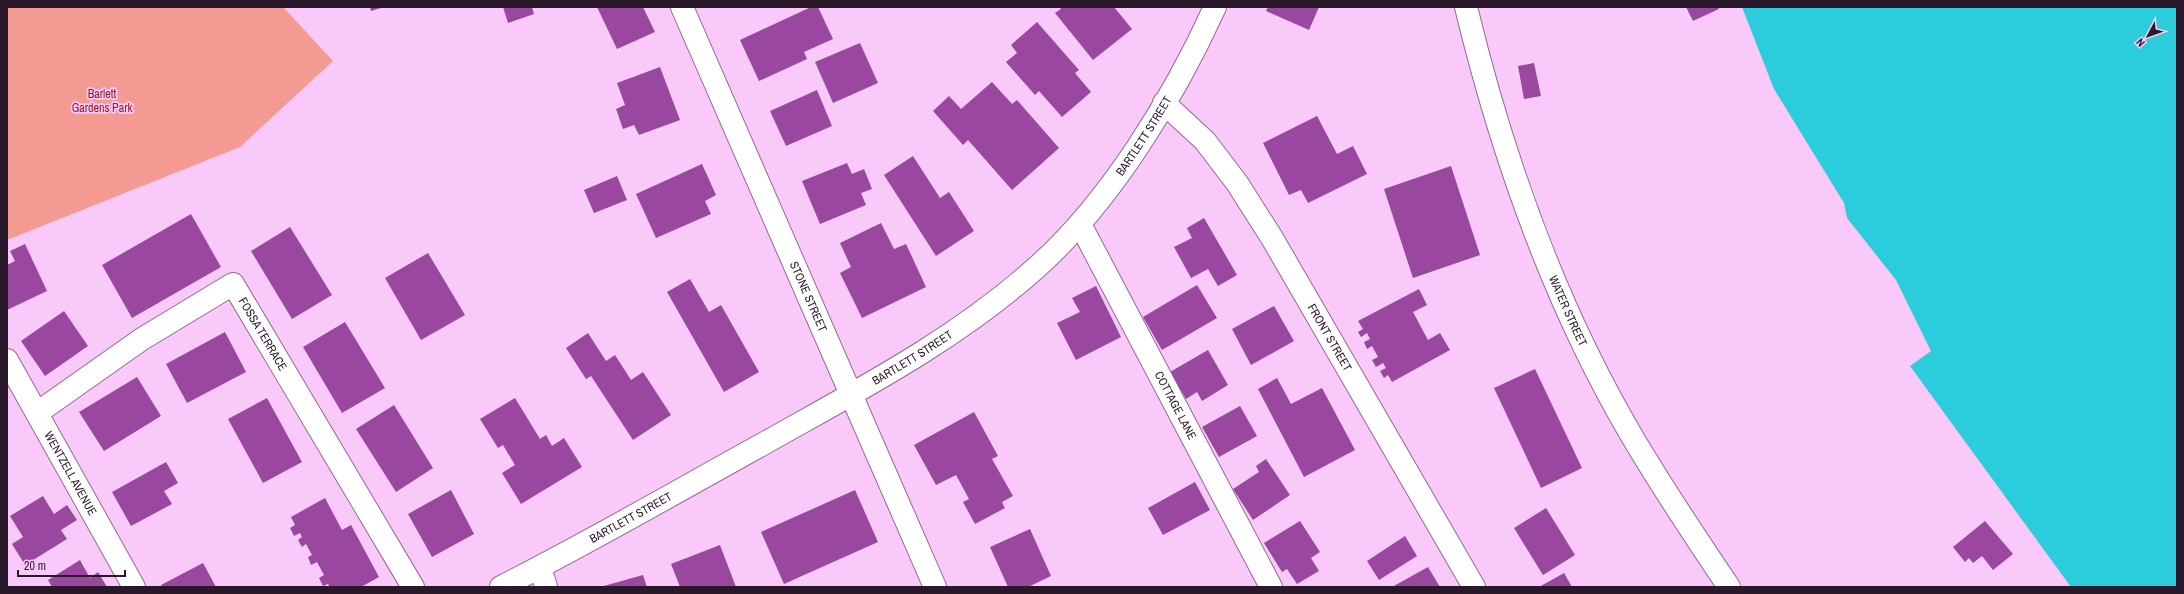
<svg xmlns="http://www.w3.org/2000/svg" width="2184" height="594" viewBox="0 0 2184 594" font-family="'Archivo Narrow',sans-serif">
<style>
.green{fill:#f39b93}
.water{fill:#2bccdc}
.building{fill:#9a489f}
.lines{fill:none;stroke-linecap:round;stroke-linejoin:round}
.minor-casing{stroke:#936994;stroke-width:24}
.tertiary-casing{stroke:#936994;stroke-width:24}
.secondary-casing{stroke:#936994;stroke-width:24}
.minor{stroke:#fff;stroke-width:22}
.tertiary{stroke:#fff;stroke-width:22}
.secondary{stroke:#fff;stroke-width:22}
.labels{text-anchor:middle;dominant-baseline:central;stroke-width:3.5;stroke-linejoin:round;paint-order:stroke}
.park-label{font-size:12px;fill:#901e20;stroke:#f8c9f9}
.street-label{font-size:12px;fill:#29182a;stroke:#f8c9f9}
</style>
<rect width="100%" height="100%" fill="#f8c9f9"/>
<path class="green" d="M7 7H283L333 61 240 147 7 240Z"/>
<path class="water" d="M1742 7H2177V587H2071L1910 366 1931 351 1896 280 1847 218 1844 203 1774 89Z"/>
<path class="building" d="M370 7H384L371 11Z
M503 7H532L534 14 508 23Z
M597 7H643L655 32 617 49Z
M811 7H818L833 39 804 52 807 59 759 81 740 40Z
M1059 7H1114L1132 29 1093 60 1055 13 1061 9Z
M1268 7H1319L1309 30 1266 11Z
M1686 7H1718L1719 9 1693 21Z
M1037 22 1079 70 1075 73 1091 92 1062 117 1039 91 1035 95 1006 62 1017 53 1011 45Z
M860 43 878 83 833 103 815 62Z
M1534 63 1541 96 1524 99 1518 66Z
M660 67 680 120 639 135 634 125 623 129 616 109 625 105 617 83Z
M992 82 1012 104 1017 100 1059 148 1012 190 968 140 963 145 933 111 949 96 961 109Z
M817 90 832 126 786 146 770 111Z
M1317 116 1337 154 1353 146 1367 174 1308 203 1301 190 1289 195 1263 143Z
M913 156 940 198 949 192 974 231 936 256 884 175Z
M847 163 852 174 864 169 872 189 861 193 866 205 820 224 802 181Z
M702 164 716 195 705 201 711 214 656 238 636 194Z
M1451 166 1480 255 1413 278 1384 189Z
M617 176 627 200 594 213 584 190Z
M191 214 221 267 132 318 102 265Z
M1204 218 1237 275 1218 286 1208 269 1191 278 1174 247 1192 238 1187 228Z
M881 223 894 249 906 244 926 287 862 318 840 273 851 267 840 243Z
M290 227 332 295 292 319 251 251Z
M25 244 47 291 7 310V265L15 261 10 251Z
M428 253 465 315 421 340 385 278Z
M690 279 709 312 721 305 759 372 724 392 667 292Z
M1197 285 1217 318 1162 350 1143 317Z
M1096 286 1121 337 1076 360 1057 323 1080 312 1072 298Z
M1419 289 1427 305 1413 312 1428 340 1440 333 1450 350 1392 382 1388 375 1384 378 1380 371 1386 368 1383 363 1376 367 1372 360 1378 357 1372 346 1367 349 1364 342 1370 339 1367 333 1361 337 1358 332 1363 329 1358 321Z
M1274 306 1294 341 1251 365 1232 329Z
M64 311 88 346 45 376 21 341Z
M345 322 385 388 342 413 303 347Z
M225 332 246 372 187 403 166 364Z
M588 333 606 361 615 355 631 380 643 372 671 415 633 440 591 376 586 379 566 348Z
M1208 350 1228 385 1202 401 1197 392 1186 399 1170 372Z
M1535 369 1582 468 1541 488 1494 388Z
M137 377 161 416 104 451 79 412Z
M1277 378 1291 404 1322 388 1355 450 1304 477 1258 389Z
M267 398 302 462 263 483 228 419Z
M515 398 540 439 546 435 552 446 564 438 582 467 521 504 502 473 515 465 503 445 498 448 480 419Z
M394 405 433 468 396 492 356 429Z
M1240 406 1257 436 1219 457 1202 427Z
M974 412 998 456 992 459 1013 496 1002 502 1005 508 975 524 963 502 969 499 956 475 936 485 914 445Z
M1266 459 1290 495 1253 520 1233 489 1259 472 1256 466Z
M166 462 178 483 164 491 172 504 131 526 112 492Z
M1195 482 1210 510 1163 535 1148 508Z
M451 490 474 534 432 557 408 514Z
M855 490 878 542 784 584 761 532Z
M43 496 54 514 67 505 77 520 61 530 67 539 25 565 12 544 23 537 10 516Z
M325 498 342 530 351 525 379 577 361 587H330L328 584 323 586 319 578 324 575 317 562 311 565 308 557 312 555 306 544 302 547 298 540 302 537 300 533 294 536 290 528 295 525 291 517Z
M1546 508 1575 555 1543 575 1514 528Z
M1300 521 1320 552 1311 558 1319 571 1297 584 1287 569 1282 572 1264 543Z
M1985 521 2013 554 1993 570 1982 556 1973 563 1969 558 1965 562 1953 547Z
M1030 529 1051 576 1028 587H1008L990 547Z
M1405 536 1417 556 1379 580 1367 561Z
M720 545 736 587H680L671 564Z
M80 560 90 578 98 572 107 587H52L48 580Z
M203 563 216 587H162L161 585Z
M1428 567 1440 587H1392Z
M1564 573 1572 587H1539Z
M643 575 647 587H600Z"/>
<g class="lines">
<g class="minor-casing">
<g id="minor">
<path id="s1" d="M1164 103 1205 141 1237 183 1272 238 1474 587"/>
<path id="s2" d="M1080 224 1271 587"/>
<path id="s3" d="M7 360 134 587"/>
<path id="s4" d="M37 413 142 339 233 284 413 587"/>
<path d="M540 567 546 587"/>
<path id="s5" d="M501 587C590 542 676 492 763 444 857 391 956 340 1037 267 1111 201 1174 97 1215 7"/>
</g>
</g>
<g class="tertiary-casing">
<g id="tertiary">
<path id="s6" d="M1466 7C1502 156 1555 306 1633 438 1663 489 1696 538 1729 587"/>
</g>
</g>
<g class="secondary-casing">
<g id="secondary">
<path id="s7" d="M682 7 935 587"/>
</g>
</g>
<use href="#minor" class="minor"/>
<use href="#tertiary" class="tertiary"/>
<use href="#secondary" class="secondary"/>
</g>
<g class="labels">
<g class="park-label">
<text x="102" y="94">Barlett<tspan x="102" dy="14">Gardens Park</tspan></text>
</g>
<g class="street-label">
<text stroke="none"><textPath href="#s5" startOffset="795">BARTLETT STREET</textPath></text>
<text stroke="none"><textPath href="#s7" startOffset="316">STONE STREET</textPath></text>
<text stroke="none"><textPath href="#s6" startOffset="321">WATER STREET</textPath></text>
<text stroke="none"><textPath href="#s4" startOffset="293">FOSSA TERRACE</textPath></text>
<text stroke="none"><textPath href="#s1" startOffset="289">FRONT STREET</textPath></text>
<text stroke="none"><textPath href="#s5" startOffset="471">BARTLETT STREET</textPath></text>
<text stroke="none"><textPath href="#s2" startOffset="205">COTTAGE LANE</textPath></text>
<text stroke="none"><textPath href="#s3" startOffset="130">WENTZELL AVENUE</textPath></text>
<text stroke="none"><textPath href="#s5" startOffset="147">BARTLETT STREET</textPath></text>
</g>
</g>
<rect width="2184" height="594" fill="none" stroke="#29182a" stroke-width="16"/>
<g transform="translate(2148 36) rotate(229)" stroke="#f8c9f9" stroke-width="3" paint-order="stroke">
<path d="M0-3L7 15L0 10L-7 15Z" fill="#29182a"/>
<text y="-6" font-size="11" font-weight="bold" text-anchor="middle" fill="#29182a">N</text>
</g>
<path d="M18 570v6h107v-6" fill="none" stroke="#29182a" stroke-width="2"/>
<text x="24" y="570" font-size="12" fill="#29182a" stroke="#f8c9f9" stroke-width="3" paint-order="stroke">20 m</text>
</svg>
